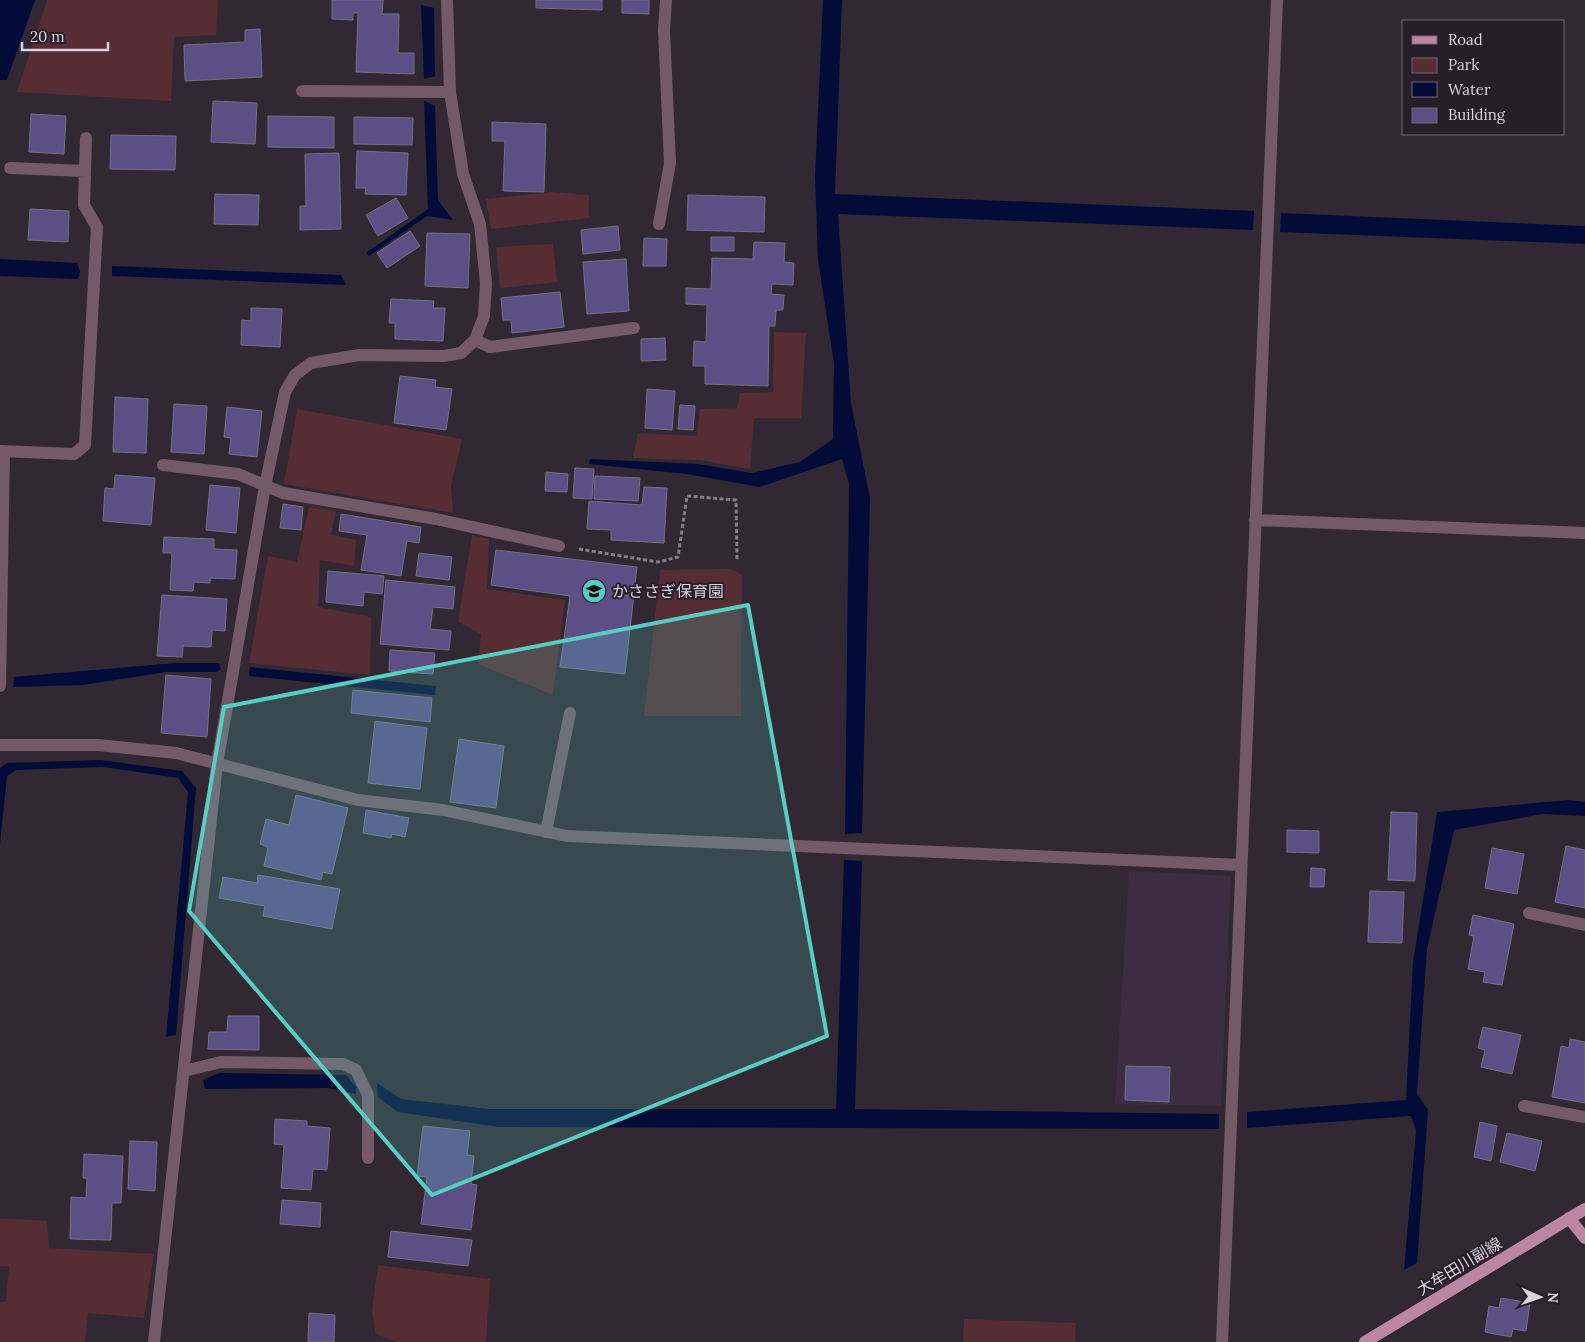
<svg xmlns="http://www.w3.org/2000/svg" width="1585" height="1342" viewBox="0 0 1585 1342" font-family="Lora,'Noto Sans JP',serif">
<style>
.built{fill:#3c2e40}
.green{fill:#562d32}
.water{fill:#030c38}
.building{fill:#5b4f86;stroke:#737182}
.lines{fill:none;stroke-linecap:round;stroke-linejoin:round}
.path{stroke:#857d87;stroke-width:3;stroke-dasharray:4 2.5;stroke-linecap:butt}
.service{stroke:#745a68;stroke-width:12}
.minor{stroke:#745a68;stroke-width:12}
.primary{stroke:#bb86a3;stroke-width:12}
.marked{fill:#57cec2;fill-opacity:0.2;stroke:#57cec2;stroke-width:4;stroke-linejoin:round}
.labels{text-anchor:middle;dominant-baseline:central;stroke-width:4;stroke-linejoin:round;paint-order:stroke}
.poi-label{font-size:16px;fill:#dad4dc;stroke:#281e2a;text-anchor:start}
.street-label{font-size:16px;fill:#dad4dc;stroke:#281e2a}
</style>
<rect width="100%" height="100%" fill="#322834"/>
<path class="built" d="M1129 871 1231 876 1221 1106 1115 1104Z"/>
<path class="green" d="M47 0H218L216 35 174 37 171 101 17 92Z
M551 192 589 195V218L491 229 486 199Z
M553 244 557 282 500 288 496 247Z
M774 332 806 333 801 418H754L750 469 700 460 633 458 638 433 697 436 700 409 737 408 740 393 773 392Z
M297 409 462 439 451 486 453 513 284 484Z
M309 507 336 511 331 535 356 540 354 566 320 560 318 607 371 617 370 675 249 663 268 556 297 562Z
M472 535 489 539 487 589 565 600 553 695 478 664 481 634 458 622Z
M731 569 742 575 741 716H644L660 570Z
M0 1218 47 1221 49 1248 154 1254 144 1318 88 1313 85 1342H0V1302H6L9 1266H0Z
M378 1265 490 1279 486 1342H398L376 1335 372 1311Z
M964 1319 1076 1323 1075 1342H963Z"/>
<path class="water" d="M0 0H35L7 80H0Z
M823 0H842L835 194 1254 211 1253 230 838 214 851 403 870 498 862 833 845 834 849 484 842 459 760 487 687 474 589 464 590 459 698 464 752 473 800 462 833 439 834 363 818 260 815 177Z
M421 5 434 8 435 76 424 79Z
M424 101 435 106 438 200 453 220 427 216 369 256 366 253 428 209Z
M1281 213 1585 226V244L1280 232Z
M0 259 77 263 80 271 78 279 0 276Z
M112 266 341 275 346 285 112 276Z
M175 663H219L221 669 217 672H166L83 685 13 687 14 677Z
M250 667 436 686 435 695 249 676Z
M101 760 182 771 196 788 176 1035 166 1037 188 792 178 778 104 767 16 770 7 776 0 844V768L7 763Z
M1569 800 1585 802V816L1542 814 1454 830 1427 949 1417 1094 1428 1110 1417 1263 1404 1270 1416 1130 1411 1116 1247 1128V1112L1406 1100 1413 962 1437 812Z
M844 860 862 861 855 1109 1219 1114V1129L498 1127 398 1112 378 1097 377 1083 401 1099 488 1109H836Z
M219 1073 346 1075 356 1087V1094L328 1088 205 1089 203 1080Z"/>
<path class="building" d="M332 0H383L382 14H399L398 53H414V74L356 72 358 13H353V20L332 19Z
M536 0H602V10L536 8Z
M622 0H649V14L622 13Z
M260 29 262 77 185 81 184 45 245 42V30Z
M213 101 257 103 255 144 211 142Z
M31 114 66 116 64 154 29 152Z
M268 116 334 117V148L268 147Z
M354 117 413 118 412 145 354 144Z
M492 122 546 124 544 192 503 191 505 141H492Z
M111 135 176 136 175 170 110 169Z
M357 151 408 153 406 195 365 194 366 188H356Z
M339 153 341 229 300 230V206H306L305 154Z
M215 194 259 195 258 225 214 224Z
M688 195 765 197 764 232 687 230Z
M396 198 408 218 378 236 366 215Z
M30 209 69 211 68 242 28 240Z
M618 226 620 250 583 254 581 230Z
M410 231 420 246 387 268 377 253Z
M427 233 470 234 468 288 425 286Z
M711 237H734V251H711Z
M644 238 667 239 666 266H643Z
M754 242 785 243 784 262 794 263 793 285 772 284 771 294 784 295 783 310H776L775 326H769L768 386 705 384V366H693L694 341 706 342 707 305 686 304V288L711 289 712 258 753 259Z
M626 259 629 311 587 314 583 262Z
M560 292 564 327 512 333 511 320H503L501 298Z
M391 299 434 301 433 308H445L443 341 395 339V323H389Z
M251 308 282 309 280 347 241 345 242 320 251 321Z
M665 338 666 360 641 361V339Z
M400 376 436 380 435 387 452 389 446 430 394 423Z
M647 389 675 391 672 430 645 428Z
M115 397 148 399 146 453 113 452Z
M174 404 207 406 204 454 171 452Z
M680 405 695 406 693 430 678 429Z
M227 407 262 411 257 457 229 454 231 438 224 437Z
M575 468 594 469 592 499 573 498Z
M546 472 568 474 567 492 545 491Z
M115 475 155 478 151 525 103 521 105 488 114 489Z
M595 476 640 478 638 501 594 499Z
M210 485 240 488 236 533 206 530Z
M644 487 667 488 664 543 611 540V530L587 529 589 501 642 505Z
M283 504 303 507 301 530 280 528Z
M341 514 421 527 419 543 407 541 401 576 361 570 367 535 339 531Z
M164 537 214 539V549L237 550 235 579 210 578V583L194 582 193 591 170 590 172 553H163Z
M496 550 637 567 625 674 560 667 570 596 491 585Z
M419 553 452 557 449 580 416 576Z
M328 571 384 576 382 594 364 592 363 606 326 602Z
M386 580 455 587 453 609 433 607 430 629 451 631 449 650 380 644Z
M162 595 227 599 225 631 212 630 211 647 183 646 182 657 157 656Z
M390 650 435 653 433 674 389 671Z
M166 675 211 679 207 737 161 733Z
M353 690 432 698 430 722 351 713Z
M375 721 427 728 420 789 368 783Z
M459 739 504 746 496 808 450 802Z
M296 795 348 808 332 874 323 872 321 880 264 866 268 847 260 844 266 819 289 825Z
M366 810 409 818 405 837 392 834 391 838 363 833Z
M1391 812 1417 813 1415 881 1388 880Z
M1287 830 1319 831V853L1287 852Z
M1566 846 1585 850V908L1555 902Z
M1492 848 1524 854 1517 894 1485 888Z
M1311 868 1325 869 1324 887H1310Z
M258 875 340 889 332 929 263 916 265 906 219 898 223 877 257 883Z
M1370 891 1404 892 1402 943 1368 942Z
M1473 915 1514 924 1502 985 1483 982 1485 972 1468 969 1474 936 1469 935Z
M228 1016H259V1050L208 1049 209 1032H227Z
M1483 1027 1521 1035 1512 1074 1481 1067 1485 1050 1478 1048Z
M1570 1039 1585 1042V1103L1552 1097 1561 1046 1569 1048Z
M1126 1066 1170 1067 1169 1102 1125 1100Z
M275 1119 307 1121V1126L330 1128 327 1170 313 1169 311 1190 281 1188 284 1145 274 1144Z
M1480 1122 1497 1126 1491 1161 1474 1157Z
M423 1126 470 1131 467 1155 474 1156 471 1184 477 1185 471 1230 421 1224 427 1177 417 1176Z
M1507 1133 1542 1141 1535 1171 1500 1162Z
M130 1141 157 1142 155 1191 128 1189Z
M84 1154 123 1156 121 1203H112L111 1240 70 1239 71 1197 86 1198 87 1178H83Z
M282 1200 321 1203 320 1227 280 1224Z
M391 1231 472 1240 468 1266 388 1257Z
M1501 1298 1530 1303 1526 1331 1513 1329 1511 1337 1485 1332 1489 1306 1499 1308Z
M309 1313 335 1315 334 1342H308Z"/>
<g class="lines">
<path class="path" d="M579 549 658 562 678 557 687 496 736 500 737 559"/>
<path class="service" d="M302 91 450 92
M659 224 670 163 664 30 666 0
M546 832 570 713
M184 1071 221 1062 343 1064 356 1070 368 1095V1158
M1524 1106 1585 1117"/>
<path class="minor" d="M10 168 85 171
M475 340 490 347 634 328
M0 451 74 454 85 445 97 227 84 205 86 138
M163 465 238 474 283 493 436 519 559 546
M1255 520 1585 533
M0 686 4 451
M0 745H98L176 753 358 800 443 810 567 836 1241 865
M1529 913 1585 925
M154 1342 217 764 265 486 285 392 295 375 311 363 359 355 444 356 461 353 475 340 484 316 486 283 480 224 463 174 450 92 447 0
M1222 1342 1277 0"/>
<path class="primary" d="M1569 1218 1585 1238
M1365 1342 1585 1209"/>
</g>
<path class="marked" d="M748 605 827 1036 432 1195 189 911 224 707Z"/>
<defs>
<g id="school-disc" transform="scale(1.25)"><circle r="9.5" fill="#57cec2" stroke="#281e2a"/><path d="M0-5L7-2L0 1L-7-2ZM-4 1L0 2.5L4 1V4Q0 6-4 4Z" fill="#111"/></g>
</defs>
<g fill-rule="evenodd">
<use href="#school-disc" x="594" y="591"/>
</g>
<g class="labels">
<g class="poi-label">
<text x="612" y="591">かささぎ保育園</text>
</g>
<g class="street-label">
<text transform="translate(1459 1266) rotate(-31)">大牟田川副線</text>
</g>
</g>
<rect x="1402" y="20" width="162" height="115" fill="#281e2a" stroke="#6f6771"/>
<rect x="1412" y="36" width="25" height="8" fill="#bb86a3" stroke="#6f6771"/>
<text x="1448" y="45" font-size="15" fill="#dad4dc">Road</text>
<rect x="1412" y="58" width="25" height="15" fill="#562d32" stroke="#6f6771"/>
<text x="1448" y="70" font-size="15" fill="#dad4dc">Park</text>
<rect x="1412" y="82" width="25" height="15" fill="#030c38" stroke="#6f6771"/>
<text x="1448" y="95" font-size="15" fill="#dad4dc">Water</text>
<rect x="1412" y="108" width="25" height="15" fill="#5b4f86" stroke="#6f6771"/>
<text x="1448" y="120" font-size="15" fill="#dad4dc">Building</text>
<g transform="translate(1540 1297) rotate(92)" stroke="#281e2a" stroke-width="4" paint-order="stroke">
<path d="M0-4L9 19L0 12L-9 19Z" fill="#dad4dc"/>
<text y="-8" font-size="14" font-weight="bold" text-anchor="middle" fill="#dad4dc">N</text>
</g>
<path d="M22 42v8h86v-8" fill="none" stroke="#dad4dc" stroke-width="2.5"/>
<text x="30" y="42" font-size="15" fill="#dad4dc" stroke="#281e2a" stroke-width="4" paint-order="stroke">20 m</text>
</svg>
